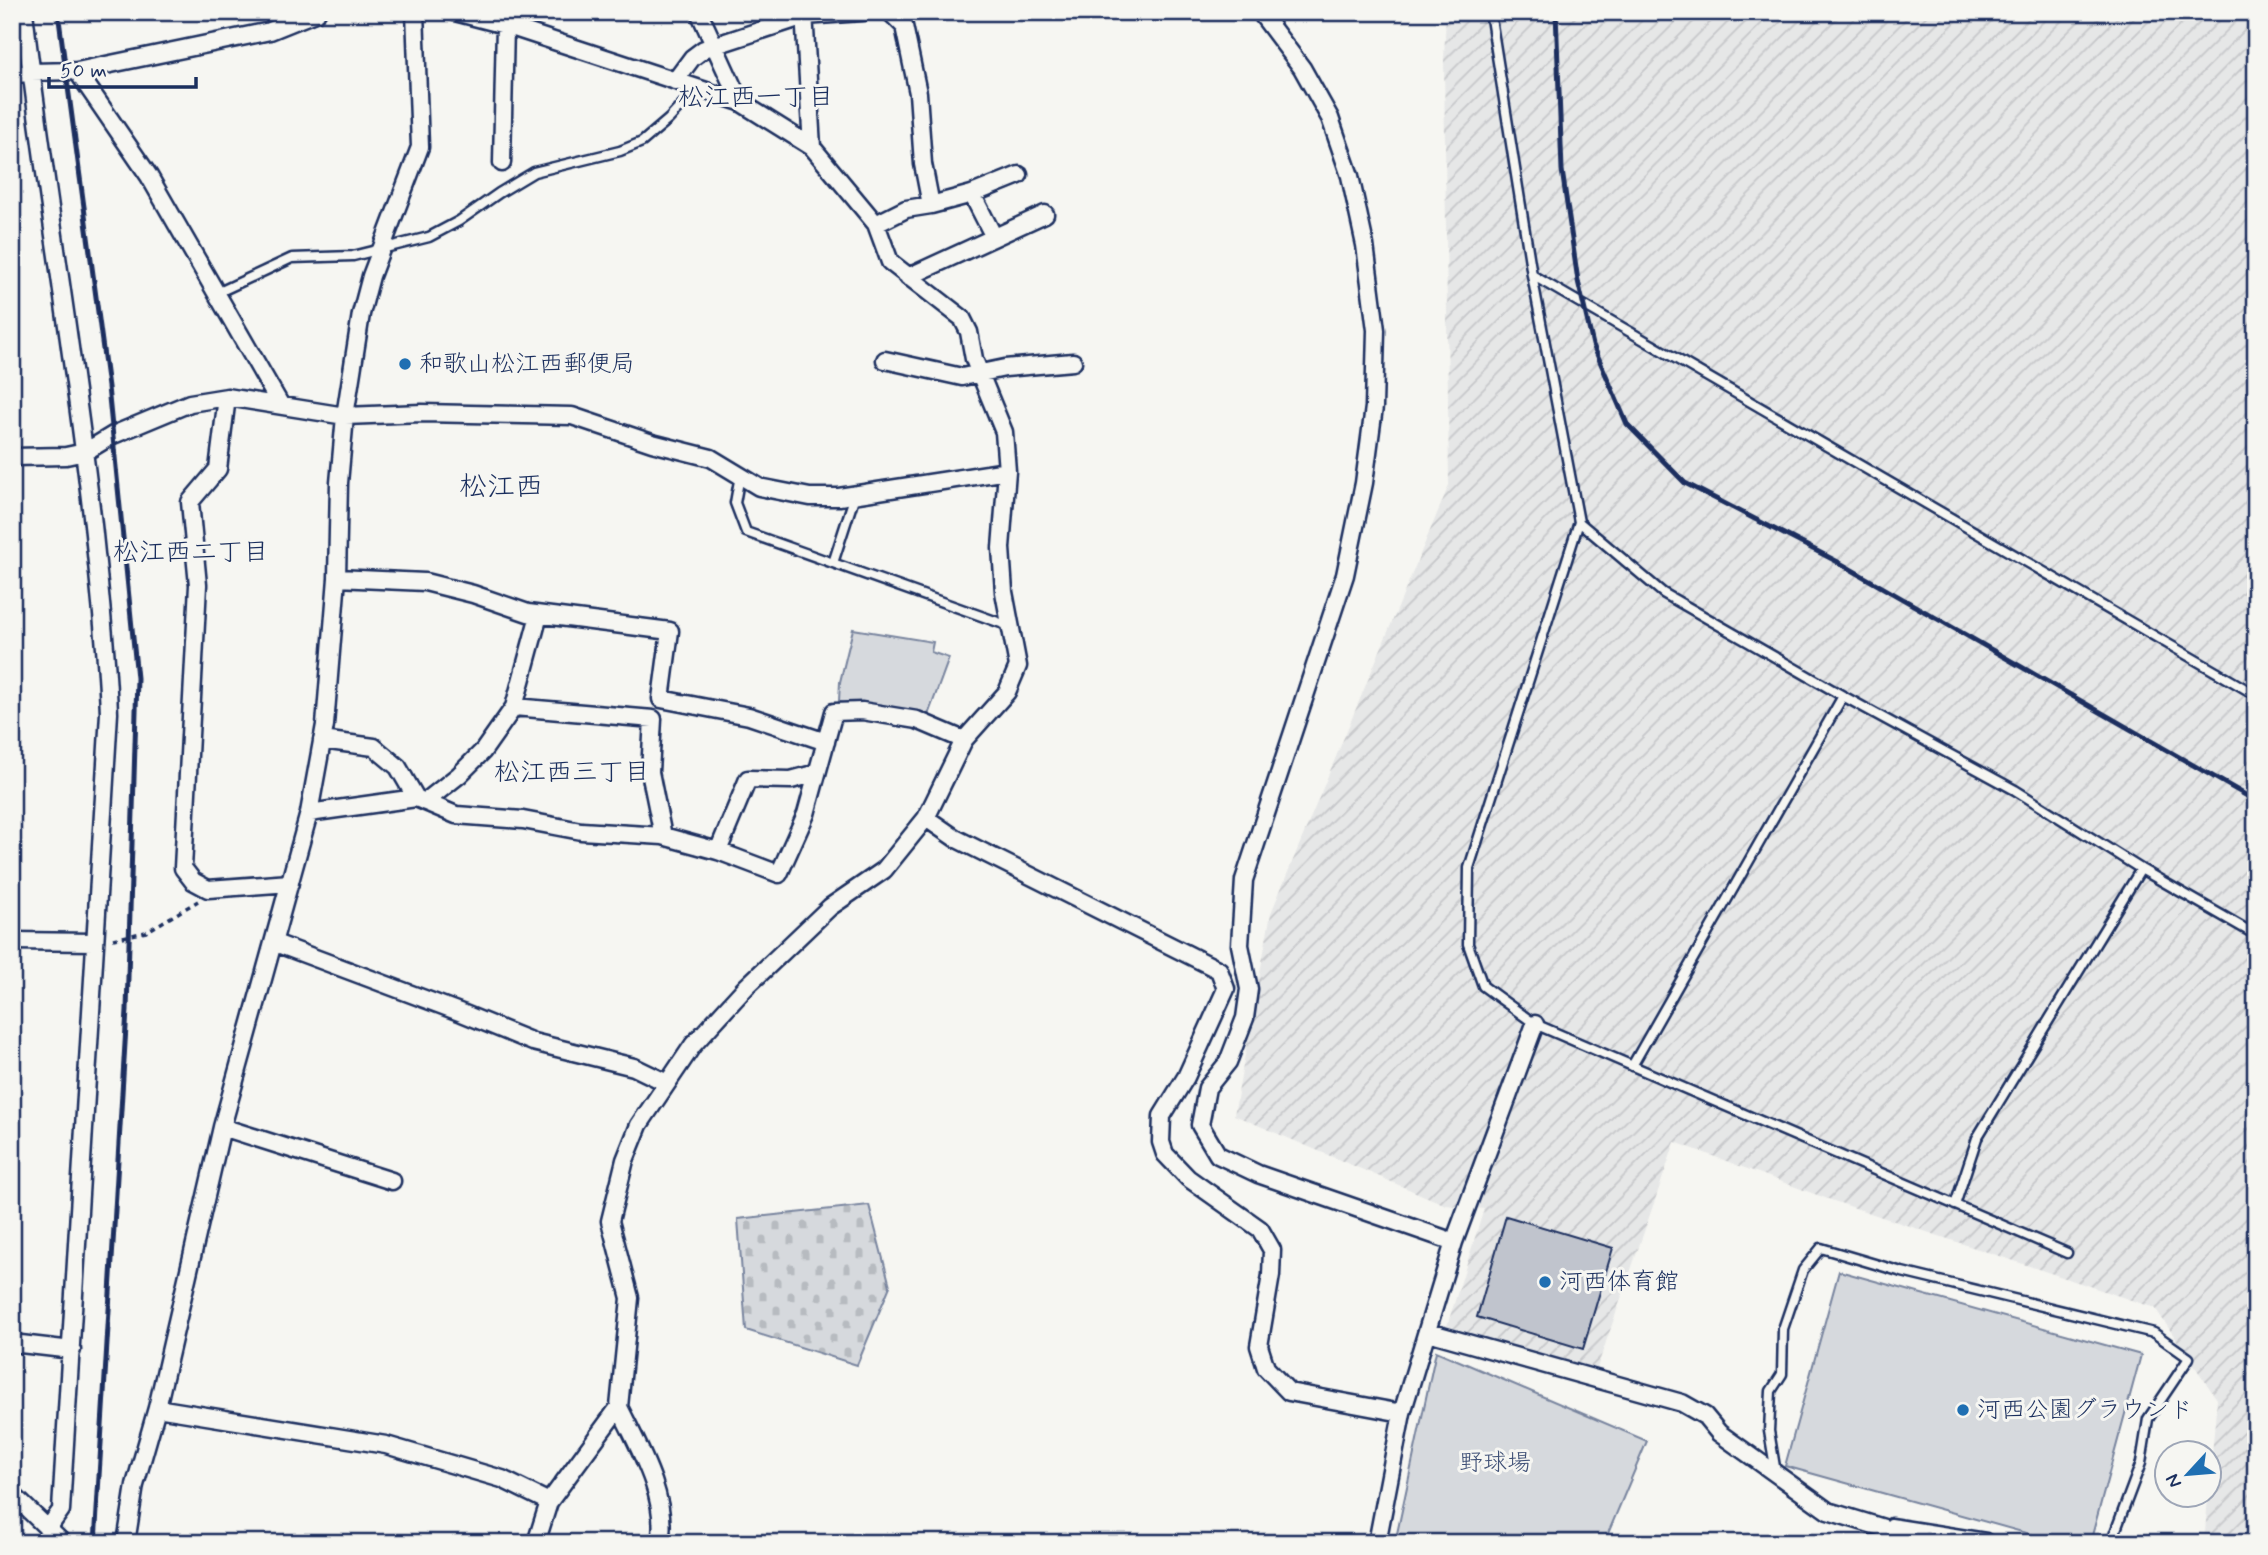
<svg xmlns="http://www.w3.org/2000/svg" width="2268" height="1555" viewBox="0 0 2268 1555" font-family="Mynerve,'Klee One',sans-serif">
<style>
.industrial{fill:url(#industrial-furrows)}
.green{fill:#d6d9dd;stroke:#78849e;stroke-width:2}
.cemetery{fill:url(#cemetery-stones);stroke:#78849e;stroke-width:2}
.building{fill:#c0c4cd;stroke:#1b2f5e;stroke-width:2}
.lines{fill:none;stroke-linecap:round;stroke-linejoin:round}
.lane-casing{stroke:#1b2f5e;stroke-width:13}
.street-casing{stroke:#1b2f5e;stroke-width:21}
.path{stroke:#1b2f5e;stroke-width:3.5;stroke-dasharray:5 5;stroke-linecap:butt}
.lane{stroke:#f6f6f2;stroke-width:8}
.street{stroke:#f6f6f2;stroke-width:16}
.rail{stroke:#1b2f5e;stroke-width:5}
.poi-dot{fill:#1f6fb2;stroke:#f6f6f2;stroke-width:2.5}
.labels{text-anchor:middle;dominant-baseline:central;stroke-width:6;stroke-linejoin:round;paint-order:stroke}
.poi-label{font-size:24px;fill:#1b2f5e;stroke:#f6f6f2;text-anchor:start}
.park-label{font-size:24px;fill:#405177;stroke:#f6f6f2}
.neighbourhood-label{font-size:26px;fill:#1b2f5e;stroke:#f6f6f2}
.quarter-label{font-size:28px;fill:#1b2f5e;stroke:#f6f6f2}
</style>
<defs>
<pattern id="industrial-furrows" width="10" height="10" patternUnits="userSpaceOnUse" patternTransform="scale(1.75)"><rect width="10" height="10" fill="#e6e7e7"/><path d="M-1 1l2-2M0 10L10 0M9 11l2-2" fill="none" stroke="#c5c6c9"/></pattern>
<pattern id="cemetery-stones" width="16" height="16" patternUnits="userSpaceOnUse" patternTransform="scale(1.75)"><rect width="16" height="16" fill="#d6d9dd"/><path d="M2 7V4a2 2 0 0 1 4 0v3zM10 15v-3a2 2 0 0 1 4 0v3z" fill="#b7bbc0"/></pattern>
</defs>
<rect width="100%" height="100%" fill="#f6f6f2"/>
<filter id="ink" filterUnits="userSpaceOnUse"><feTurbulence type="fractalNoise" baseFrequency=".0143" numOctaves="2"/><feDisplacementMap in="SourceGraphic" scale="14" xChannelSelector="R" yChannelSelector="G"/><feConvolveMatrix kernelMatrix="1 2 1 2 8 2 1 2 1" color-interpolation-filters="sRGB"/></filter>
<g filter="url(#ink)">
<path class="industrial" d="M1446 12H2256V1543H2204L2217 1399 2155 1308 1828 1199 1675 1142 1596 1371 1447 1326 1484 1209 1446 1205 1234 1115 1271 913 1449 485 1444 60Z"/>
<path class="green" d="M853 629 933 642 931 652 949 658 927 718 845 707 839 701 840 682Z
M1839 1271 2141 1355 2090 1543H2062L1785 1466Z
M1436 1351 1647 1441 1604 1543H1395Z"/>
<path class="cemetery" d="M869 1205 890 1286 857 1365 746 1330 738 1219Z"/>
<path class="building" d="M1506 1216 1613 1248 1583 1349 1477 1317Z"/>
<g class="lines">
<g class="lane-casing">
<path id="lane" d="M1490 12 1532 275 1579 522 1469 868 1468 944 1483 986 1535 1024 2067 1253
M1532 275 2256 695
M217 293 292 258 353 256 429 237 459 221 499 193 534 172 620 151 642 142 669 119 697 88
M740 475 735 503 746 532 1012 627
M1579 522 1663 593 1843 696 2015 790 2141 869 2256 935
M833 563 855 495
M1632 1066 1843 696
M1955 1205 1977 1138 2141 869
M1776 1473 1769 1431 1771 1391 1782 1374 1783 1329 1803 1270 1821 1248 1902 1272 2154 1333 2189 1358 2148 1419 2141 1463 2111 1543
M1891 1523 1986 1538 1994 1543"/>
</g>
<g class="street-casing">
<path id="street" d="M24 12C44 186 75 359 94 534 100 594 107 653 109 713L61 1510 49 1527
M455 12 505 25 740 102 812 147 876 224 890 262 962 318 969 332 974 359 1004 432 1007 471 1001 548 1004 592 1018 666 1007 692 964 740 926 818 884 870 830 907 746 987 693 1045 639 1125 625 1160 610 1221 630 1298 619 1407 549 1502 536 1543
M699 12 740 102
M804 12 812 147
M890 12 904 26 918 93 923 164 931 205
M1260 12 1302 68 1330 118 1350 176 1365 245 1376 330 1374 407 1364 483 1345 575 1244 880 1240 945 1249 989 1245 1018 1228 1062 1207 1088 1200 1125 1218 1155 1258 1174 1454 1242
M77 71 149 176 280 404
M12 75 31 72 77 71 270 31 317 12
M675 81 692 58 704 49 805 16 862 12
M502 163 505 25
M972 194 994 237
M876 224 906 209 931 205 972 194 1019 175
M908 277 1045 214
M885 360 962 377 1005 368 1073 362
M227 397 218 469 190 502 198 585 183 868 193 881 208 889 290 883
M12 457 66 456 85 452 113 435 190 403 227 397 345 416 422 413 572 416 652 443 711 458 759 487 810 497H839L1007 471
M337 578 425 582 473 594 528 613 670 631 661 699 749 716 826 742
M514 707 653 719 650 772 663 836
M322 740 374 747 398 767 416 798
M425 802 459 775 483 751 514 707 539 615
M309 813 416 798 456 815 523 820 581 831 663 836 718 851 779 874 806 814 834 712 862 711 917 720 964 740
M926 818 955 838 1219 970 1226 989 1186 1077 1162 1116 1161 1142 1165 1154 1188 1178 1260 1229 1272 1250 1271 1275 1259 1346 1266 1368 1289 1392 1402 1413
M718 851 748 779 791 780 817 773
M12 941 94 942
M275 943 462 1013 533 1042 634 1067 667 1083
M222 1127 392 1181
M1428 1332 1682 1403 1705 1416 1719 1433 1828 1511 1933 1543
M12 1343 72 1350
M619 1407C638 1446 669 1498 660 1543
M157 1408 386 1445 502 1479 549 1502
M12 1494 63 1543
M126 1543 135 1485 157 1408 222 1127 309 813 325 725 337 578 339 483 345 416 361 314 371 276 420 147 415 12
M1377 1543 1402 1413 1454 1242 1535 1024"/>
</g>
<path class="path" d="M113 939 146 932 198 901"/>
<use href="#lane" class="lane"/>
<use href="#street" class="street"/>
<path class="rail" d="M58 12 108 387 137 678 127 1010 95 1543
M1556 12 1562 170 1578 281 1593 345 1627 424 1685 483 1838 562 2256 801"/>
</g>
</g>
<g class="poi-dot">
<circle cx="405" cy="364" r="7"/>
<circle cx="1545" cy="1282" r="7"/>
<circle cx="1963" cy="1410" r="7"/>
</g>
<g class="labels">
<g class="poi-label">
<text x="419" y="364">和歌山松江西郵便局</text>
<text x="1559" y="1282">河西体育館</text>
<text x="1977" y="1410">河西公園グラウンド</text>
</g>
<g class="park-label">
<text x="1495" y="1463">野球場</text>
</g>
<g class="neighbourhood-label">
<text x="756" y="98">松江西一丁目</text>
<text x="191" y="553">松江西二丁目</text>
<text x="572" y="773">松江西三丁目</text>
</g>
<g class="quarter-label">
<text x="501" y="487">松江西</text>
</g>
</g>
<rect width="2268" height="1555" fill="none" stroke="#f6f6f2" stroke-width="42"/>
<rect x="21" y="21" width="2226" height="1513" fill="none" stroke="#1b2f5e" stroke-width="2.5" filter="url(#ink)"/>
<g transform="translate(2188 1474) rotate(244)"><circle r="33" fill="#f6f6f2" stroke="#9ea6b7" stroke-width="2"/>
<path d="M0-5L12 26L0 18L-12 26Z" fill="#1f6fb2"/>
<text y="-10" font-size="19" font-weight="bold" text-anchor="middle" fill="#1b2f5e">N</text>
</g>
<path d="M49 77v10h147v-10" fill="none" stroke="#1b2f5e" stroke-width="3.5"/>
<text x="60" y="77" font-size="21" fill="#1b2f5e" stroke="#f6f6f2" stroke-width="5" paint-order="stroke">50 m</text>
</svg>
